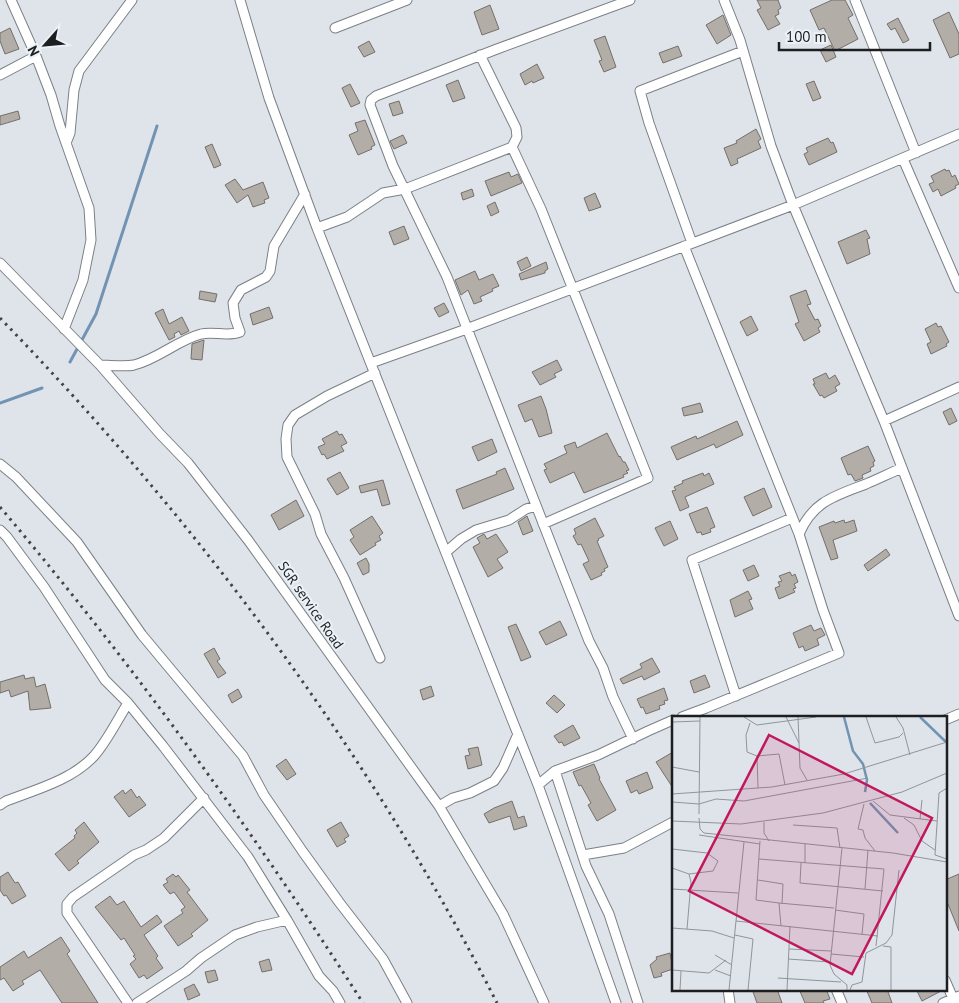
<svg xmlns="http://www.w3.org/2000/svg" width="959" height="1003" viewBox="0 0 959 1003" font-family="'PT Sans',sans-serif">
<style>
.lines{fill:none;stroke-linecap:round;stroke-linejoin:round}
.stream{stroke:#7294b2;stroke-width:3}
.building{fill:#b3ada8;stroke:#756f6a}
.street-casing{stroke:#7b8086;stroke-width:11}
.street{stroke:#fff;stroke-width:9}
.rail{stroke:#414446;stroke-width:3;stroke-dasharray:2.5 5;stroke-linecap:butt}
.labels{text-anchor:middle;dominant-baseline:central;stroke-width:4;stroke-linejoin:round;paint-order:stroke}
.street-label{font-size:14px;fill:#1c1e20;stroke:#ebf2f7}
.inset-river{fill:none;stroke:#7294b2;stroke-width:2.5}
.inset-road{fill:none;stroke:#909599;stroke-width:1}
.view{fill:#c2185b;fill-opacity:0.15;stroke:#c2185b;stroke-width:2.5}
.inset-edge{fill:none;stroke:#1c1e20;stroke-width:2.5}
</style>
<rect width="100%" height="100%" fill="#dee4ea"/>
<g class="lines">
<path class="stream" d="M70 362 96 314 157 126
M0 403 42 388"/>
</g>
<path class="building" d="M757 0H778L781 8 778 10 779 14 775 16 780 24 768 30 757 10 761 8Z
M832 0H845L853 15 848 18 858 39 835 51 824 28 819 30 810 10Z
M490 5 499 29 482 35 474 12Z
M949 12 959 34V54L950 58 933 20Z
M723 15 731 35 717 44 706 25Z
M898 18 909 40 903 43 895 28 891 30 887 24Z
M10 28 19 49 5 54 0 41V33Z
M605 36 616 67 604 72 599 61 602 60 594 40Z
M369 41 375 52 364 57 358 47Z
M831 45 836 57 826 62 820 50Z
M678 46 682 56 663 63 659 53Z
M537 64 544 78 533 83 532 81 525 85 520 74Z
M458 80 465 98 453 102 446 85Z
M814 81 821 98 813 101 806 84Z
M350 84 360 103 351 107 342 88Z
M399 101 403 113 393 116 389 104Z
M18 111 20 119 0 125V116Z
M365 120 375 145 371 147 372 149 358 155 349 135 358 131 355 123Z
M756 129 761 139 758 141 761 148 737 159 738 163 731 166 724 148 737 143 736 141Z
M403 135 407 143 394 149 390 141Z
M828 138 831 143 833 142 837 152 809 165 804 154 808 152 806 148Z
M212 144 221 165 214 168 205 147Z
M945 169 946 171 949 170 952 177 955 175 959 184 955 186 956 188 941 196 938 189 933 192 929 184 934 182 931 176Z
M509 172 511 177 518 174 522 183 491 196 485 181Z
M235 179 243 190 263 182 269 198 264 200 265 203 253 207 248 195 237 203 225 185Z
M472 189 474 196 463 200 461 193Z
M595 193 601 207 589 211 584 198Z
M495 202 499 212 491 216 487 206Z
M404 226 409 239 394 245 389 232Z
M866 230 870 238 867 239 870 254 847 264 838 242Z
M527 257 531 266 521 271 517 262Z
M546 262 548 269 545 271V273L521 280 519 274Z
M475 271 479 280 493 274 499 286 492 289 493 291 480 297 482 301 474 304 468 290 461 295 455 280Z
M806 290 811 304 807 305 815 320 818 319 821 326 818 328 820 332 804 341 795 324 799 322 790 296Z
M200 291 217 294 215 302 199 299Z
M444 303 449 312 439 317 434 308Z
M269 307 273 318 253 325 250 314Z
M163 309 169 324 182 317 189 331 181 335 179 331 174 334 175 337 169 340 155 313Z
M751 316 758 330 747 336 740 322Z
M936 323 938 327 941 326 949 342 946 344 947 346 931 354 927 344 931 342 925 329Z
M204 340 202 360 191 359 192 344Z
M557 360 562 370 554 374 556 377 540 385 532 372Z
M826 373 829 379 835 375 840 384 835 387 837 391 824 398 822 395 820 396 813 384H815L813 379Z
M541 396 546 409 552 433 539 437 532 419 525 422 518 405Z
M700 403 703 412 684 416 682 408Z
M951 408 957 421 949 425 943 412Z
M737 421 743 435 716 448 714 444 677 460 671 447 696 436 697 439Z
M337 431 339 435 342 434 347 443 341 446 344 451 327 459 324 454 322 455 318 447 325 444 322 439Z
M607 433 619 457 620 456 623 462H625L629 470 626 471 628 473 623 475 624 477 584 493 574 472 550 483 544 470 547 469 544 464 567 453 564 446 575 442 577 448Z
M492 439 497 452 478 461 472 447Z
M868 446 875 461 873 462 874 466 870 468 871 471 862 475 863 478 855 481 851 474 848 475 841 458Z
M505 468 514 489 463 509 456 490 497 474 496 472Z
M340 472 349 488 337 495 327 479Z
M703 473 704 476 709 473 714 484 685 497 689 507 680 511 672 491 676 490 674 487 683 483 682 481Z
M383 480 390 504 382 506 377 489 361 493 359 486Z
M764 488 772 507 753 516 744 497Z
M296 500 304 516 279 530 271 515Z
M707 507 715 527 710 529 711 532 702 535 701 532 697 533 689 514Z
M372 516 383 533 379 536 381 540 375 543 376 545 360 555 350 540 354 537 350 530Z
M527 516 533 531 523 535 518 522Z
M595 518 604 536 598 539 599 540 597 541 608 567 604 569 605 571 601 573 602 575 591 580 583 564 589 561 581 544 578 545 573 536 576 534 574 529Z
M844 520 845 523 854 520 857 531 833 540 838 558 831 560 819 527 834 521 835 523Z
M670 521 678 539 664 546 655 528Z
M484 534 487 539 496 534 508 552 497 559 503 568 488 577 473 547 480 543 477 538Z
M886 549 890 555 868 571 864 565Z
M366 558 369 564V572L363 575 357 563Z
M754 565 759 576 748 581 743 570Z
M790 572 792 576 795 574 798 582 794 584 796 588 793 589 795 592 779 599 775 588 780 586 778 582 782 581 779 576Z
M748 591 752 599 749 600 753 609 735 617 730 600Z
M560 621 567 635 546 645 539 632Z
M516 624 531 657 521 661 508 627Z
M811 625 814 631 821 628 825 635 817 639 819 645 805 651 803 646 799 648 793 633Z
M214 648 220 659 217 661 226 673 218 678 204 654Z
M652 658 660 672 644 680 642 676 623 684 620 679 642 668 640 664Z
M24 675 25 679 34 677 36 687 45 684 51 708 30 710 28 691 11 697 9 690 0 693V682Z
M705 675 710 687 694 693 690 681Z
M431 686 434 696 423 700 420 690Z
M664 688 668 700 664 701 665 704 659 706 660 709 646 714 643 707 641 708 637 699Z
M238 689 242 697 232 703 228 695Z
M554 695 565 705 557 713 546 703Z
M573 725 580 738 564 746 562 742 559 743 554 736Z
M478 747 482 765 468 769 465 756 470 755 468 749Z
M673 752V788L656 762Z
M286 759 296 774 287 780 276 766Z
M594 764 600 778 599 779 616 810 597 821 588 805 591 803 581 785 579 786 573 772Z
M647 772 653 788 639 794 637 790 631 793 626 781Z
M131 789 137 798 139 796 146 805 129 817 114 797 123 790 125 794Z
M512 801 518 818 524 816 527 826 514 830 510 816 489 823 484 814 494 808Z
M84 822 99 842 77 861 79 863 69 871 55 854 75 838 74 836 77 833 75 830Z
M341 822 349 836 344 839 346 842 337 847 327 830Z
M8 872 15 883 18 882 26 896 12 904 6 895 4 896 0 890V877Z
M173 874 176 877 178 875 190 890 187 892 208 920 191 934 193 936 178 946 164 926 183 913 181 910 185 907 174 892 170 894 163 885 168 882 166 879Z
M959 874V931L948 904 945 905V880Z
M110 896 117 905 124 901 141 927 157 915 162 922 144 935 158 956 156 958 163 968 147 979 144 975 139 978 130 964 136 959 133 956 135 955 124 938 121 940 95 907Z
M61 937 70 951 67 954 98 1003H62L40 970 22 981 24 984 13 991 4 978 0 980V967L24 951 28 958Z
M670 953 673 969 661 973 662 976 654 978 650 965 657 959 656 957Z
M269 959 272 970 262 972 259 962Z
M215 970 218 980 208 983 205 972Z
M194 984 200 995 188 1000 184 989Z
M752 989H777L782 1003H757Z
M799 989H826L830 999 823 1001 824 1003H805Z
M866 989H887L892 1003H872Z
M916 989H942L943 990 922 1001Z"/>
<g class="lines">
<g class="street-casing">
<path id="street" d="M11 0 36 56 51 95 60 126 89 208 91 240 83 280 64 329
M240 0 269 98 317 228 538 785 616 1003
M630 0 497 49 376 96 371 100 370 105 393 166 447 277 589 641 603 668 613 697 633 739
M724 0 740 40 771 146 793 205 884 421 959 616
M855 0 916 153
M335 28 407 0
M480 55 516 128 517 137 512 147 541 209 648 478 543 524
M0 75 36 56
M66 143 70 133 74 90 79 71 132 0
M903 159 959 288
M317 228 347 217 383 193 405 189 512 147
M692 243 649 123 640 91 743 51
M684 246 799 534
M0 263 100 365 160 434 188 463 248 540 439 806 503 914 544 1003
M371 363 461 331 793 205 959 134
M100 365C110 365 124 367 134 365 158 359 178 340 201 334 214 331 227 337 240 332L235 318 233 303 241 290 266 277 270 271 274 246 305 194
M375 373 327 396 295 415 288 425 286 439 287 457 315 514 321 534 344 578 380 658
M884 421 959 387
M0 464 16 477 77 542 142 635 243 756 264 795 303 852 339 902 383 959 407 1003
M0 530 7 537 44 587 105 680 128 703 163 746 248 857 287 920 319 976 333 991 340 1003
M446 552 461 539 476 530 509 520 526 509 536 506
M736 696 692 560 792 518
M682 717 706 708 839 653 823 610 799 534C813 501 835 496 866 484 878 479 890 473 902 468
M945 720 959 714
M555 771 586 866 609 914 638 1003
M538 785 555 771 598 755 648 731 673 720
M0 805 6 801C35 790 72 780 94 756 106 743 118 719 128 703
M439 806 453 798 470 793 494 781 503 768 518 734
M583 855 624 848 673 822
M945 980 955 1003
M728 989 730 1003
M836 989 842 1003
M128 1003 67 913V904L73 897 134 855 146 850 164 838 204 798
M137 1003 186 971 201 958 235 935 257 927 287 920
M943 1003 959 996"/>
</g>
<use href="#street" class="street"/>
<path class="rail" d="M0 318C196 520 369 751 497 1003
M0 507C133 664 252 830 363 1003"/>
</g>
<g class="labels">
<g class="street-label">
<text transform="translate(311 605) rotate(55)">SGR service Road</text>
</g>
</g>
<g transform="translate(672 716)">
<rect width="275" height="275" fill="#dee4ea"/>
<path class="inset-river" d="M172 1 181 35 191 48 195 64 193 76M248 1 274 26M198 87 226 117"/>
<path class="inset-road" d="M72 1 85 9 144 1M114 1 127 27M126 1 128 52 135 64M194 1 203 27 227 21 231 17M224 1 231 12 238 39M0 6 28 5M78 7 74 19 75 36 85 40 107 38 113 69M85 40 86 72M0 51 27 56M275 72 267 77 263 139 275 143M0 78 100 71 172 58 275 26M201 85 218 99 265 105M0 86 27 88 44 83 72 85 196 62M192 88 186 113 191 114 193 122 203 135M27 98 28 1M27 102 28 113 32 117 221 137 275 146M232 102 242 109 250 125 263 134M248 103 250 84M0 105 69 108 151 97 230 76 275 57M92 106V117L97 125M121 109 165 112 168 132M27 119 88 128M88 125 84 184 107 187 109 210M133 128V147M170 132 158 249 162 258 175 269V274M0 133 35 137 46 145 41 155 17 158M87 143 212 153 204 230M129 147 128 167 211 175M0 152 17 158 19 166 15 213M86 164 111 168 110 188M0 173 66 177M193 173 196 134M107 187 162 192M163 194 192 198 190 218M64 205 206 220M0 212 40 215 62 222M63 219 81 223 76 274M211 230 219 231V274M117 233 159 235M159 238 192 241M43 239 60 249M116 243 158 246M0 254 37 257 54 244M43 254 59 260M106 262 169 266M8 274 9 255M57 274 72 126M115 274 118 210M178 274 180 269 190 266 194 237 214 227 220 219 227 154"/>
<path class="view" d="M97 19 260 102 180 258 17 175Z"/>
<rect width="275" height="275" class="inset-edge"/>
</g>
<g transform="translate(45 45) rotate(243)" stroke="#ebf2f7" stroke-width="4" paint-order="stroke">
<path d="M0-4L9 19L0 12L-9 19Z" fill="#1c1e20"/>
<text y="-8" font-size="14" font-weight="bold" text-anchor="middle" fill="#1c1e20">N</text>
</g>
<path d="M779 42v8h151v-8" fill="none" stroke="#1c1e20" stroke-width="2.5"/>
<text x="786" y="42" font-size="15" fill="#1c1e20" stroke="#ebf2f7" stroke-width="4" paint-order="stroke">100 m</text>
</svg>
